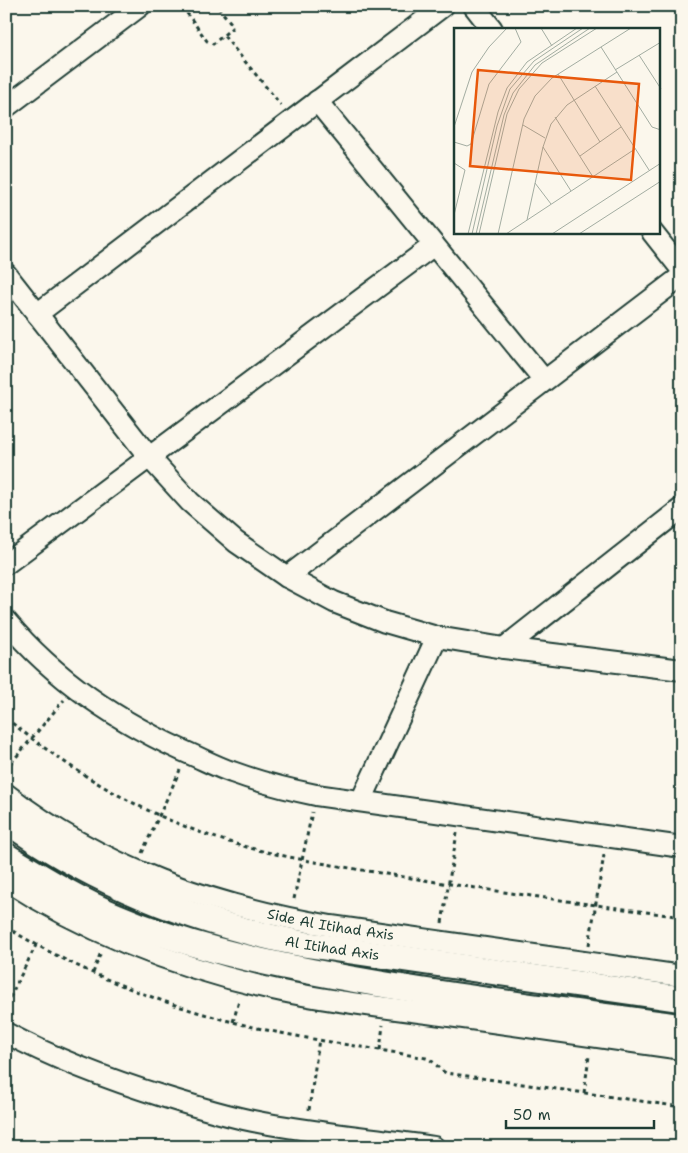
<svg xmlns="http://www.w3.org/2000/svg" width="688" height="1153" viewBox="0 0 688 1153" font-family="'Shantell Sans',sans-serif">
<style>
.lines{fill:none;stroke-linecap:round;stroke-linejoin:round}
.minor-casing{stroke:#1f3d34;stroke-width:24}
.tertiary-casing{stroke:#1f3d34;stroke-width:29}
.path{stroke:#1f3d34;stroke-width:3;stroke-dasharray:4 4;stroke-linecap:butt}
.minor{stroke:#fbf7ec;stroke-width:20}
.tertiary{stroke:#fbf7ec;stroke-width:25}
.labels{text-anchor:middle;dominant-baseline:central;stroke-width:4;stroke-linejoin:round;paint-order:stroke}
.street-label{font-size:14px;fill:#1f3d34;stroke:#fbf7ec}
.inset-road{fill:none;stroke:#a3ada2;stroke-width:1}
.view{fill:#e8590c;fill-opacity:0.15;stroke:#e8590c;stroke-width:2.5}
.inset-edge{fill:none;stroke:#1f3d34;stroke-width:2.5}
</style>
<rect width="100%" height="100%" fill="#fbf7ec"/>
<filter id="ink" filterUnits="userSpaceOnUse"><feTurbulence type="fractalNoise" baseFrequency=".02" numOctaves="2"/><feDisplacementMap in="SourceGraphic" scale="10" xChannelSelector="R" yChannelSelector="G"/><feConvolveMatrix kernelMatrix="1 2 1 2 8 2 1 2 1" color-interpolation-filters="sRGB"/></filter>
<g filter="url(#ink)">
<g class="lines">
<g class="minor-casing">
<g id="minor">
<path d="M474 6 492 29"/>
<path d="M317 101 544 380"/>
<path d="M6 107 140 6"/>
<path d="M652 232 682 270"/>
<path d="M6 274 149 457 190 502 236 542 287 577 334 602 385 622 437 637 504 648 682 670"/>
<path d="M37 314 443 6"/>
<path d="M6 564 434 245"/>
<path d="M287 577 682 276"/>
<path d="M6 621C56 681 125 726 197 757 208 762 220 768 232 772 259 782 287 789 316 795L682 847"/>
<path d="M504 648 682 508"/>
<path id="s1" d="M6 794C101 868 214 906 331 926L682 976"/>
<path d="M361 801 437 637"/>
<path d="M6 880C91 935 183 970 282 991 334 1002 389 1008 442 1015 522 1027 602 1038 682 1049"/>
<path d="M6 1033C57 1060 110 1080 165 1097 194 1106 223 1115 253 1121 313 1133 374 1138 434 1147"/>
</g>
</g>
<g class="tertiary-casing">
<g id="tertiary">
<path id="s2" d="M6 820C96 885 195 923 303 944L682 999"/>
<path d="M6 856C41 877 78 900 116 916 181 944 250 960 319 973 439 996 561 1010 682 1027"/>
</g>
</g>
<path class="path" d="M182 6 207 41 213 44 232 28 231 23 217 6
M224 36 281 105
M6 718C63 765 125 804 194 830 256 854 321 863 386 874 484 890 583 903 682 917
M6 769 64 700
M142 853 180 770
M294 899 312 812
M442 923 457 833
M6 927C84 975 172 1009 262 1029 316 1041 372 1048 426 1058 435 1061 438 1069 446 1073L682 1107
M589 945 604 855
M93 973 101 952
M6 1005 36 945
M233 1022 239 1001
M380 1050 383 1025
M6 1068 11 1057
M584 1093 589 1056
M309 1110 319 1039"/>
<use href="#minor" class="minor"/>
<use href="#tertiary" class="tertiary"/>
</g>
</g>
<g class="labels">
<g class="street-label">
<text stroke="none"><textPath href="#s1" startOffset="354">Side Al Itihad Axis</textPath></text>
<text stroke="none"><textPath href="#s2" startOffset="354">Al Itihad Axis</textPath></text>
</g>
</g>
<g transform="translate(454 28)">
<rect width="206" height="206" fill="#fbf7ec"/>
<path class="inset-road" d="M87 0 98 18M147 19 198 99 207 102M185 27 207 61M161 42 207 14M104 46 146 114M141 58 195 142M101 89 139 149M69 97 91 110M0 99 18 44 35 19 53 0M0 114 13 118 17 116 35 56 67 14 61 0M89 119 117 163M126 128 167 99M0 135 11 142 0 187M81 155 97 176M73 192 89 119 97 96 113 77 163 44M14 206 44 84 53 60 73 34 123 0M18 206 43 98 56 61 80 33 129 0M22 206 50 87 59 65 81 37 136 0M25 206 53 86 65 61 88 35 143 0M44 206 70 91 81 68 98 50 177 0M52 206 181 121M98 206 207 135M125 206 207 153"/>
<path class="view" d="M24 42 185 56 177 152 16 138Z"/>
<rect width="206" height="206" class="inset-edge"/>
</g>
<rect width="688" height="1153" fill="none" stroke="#fbf7ec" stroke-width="25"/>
<rect x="12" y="12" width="663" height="1128" fill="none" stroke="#1f3d34" stroke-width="2" filter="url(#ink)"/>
<path d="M506 1120v8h148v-8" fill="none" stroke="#1f3d34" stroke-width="2.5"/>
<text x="513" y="1120" font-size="15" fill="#1f3d34" stroke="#fbf7ec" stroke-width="4" paint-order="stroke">50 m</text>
</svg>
